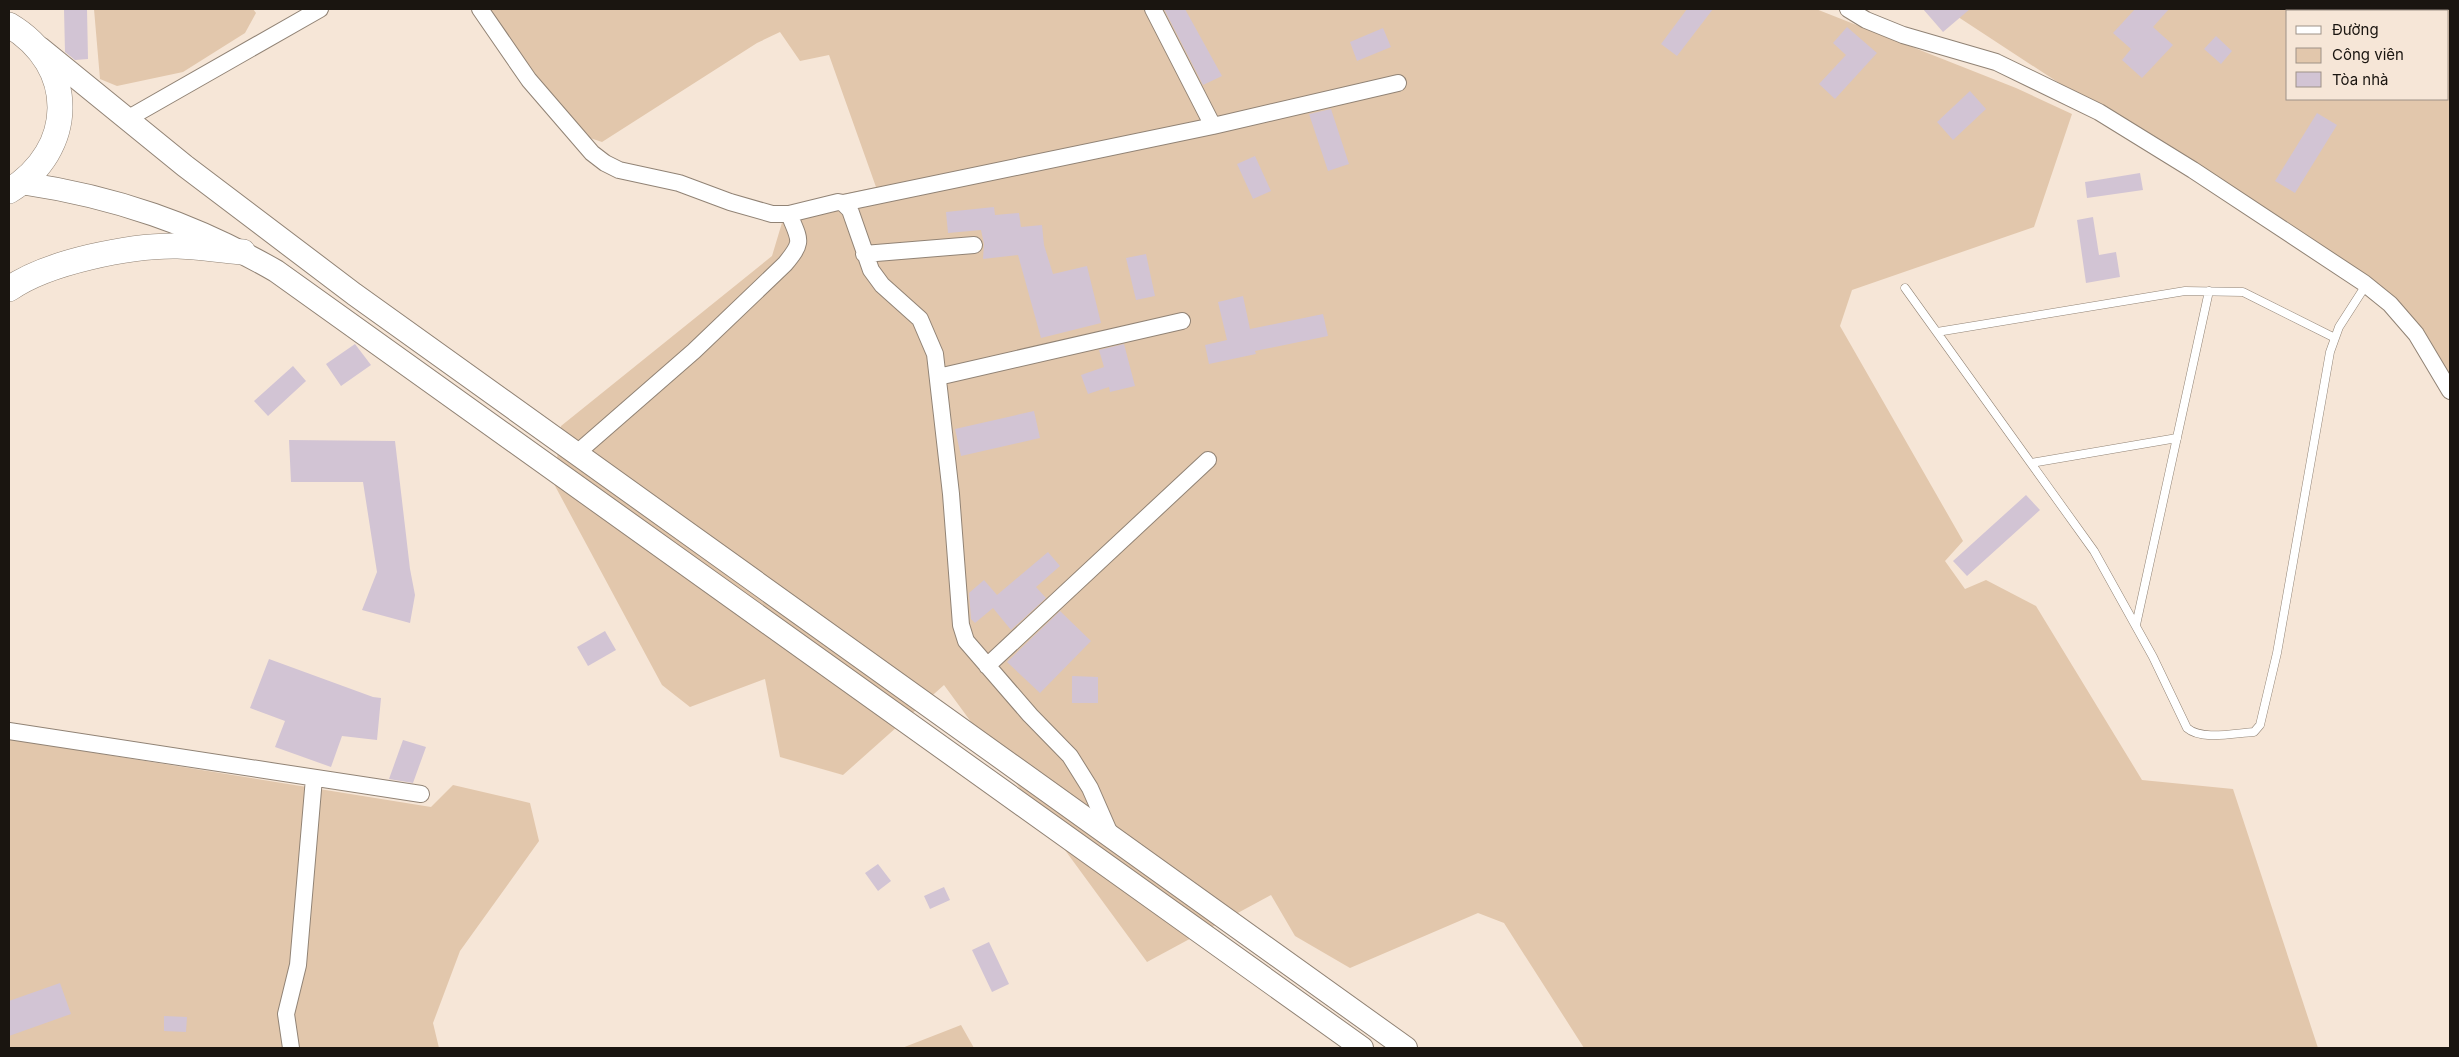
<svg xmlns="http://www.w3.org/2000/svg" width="2459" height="1057" viewBox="0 0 2459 1057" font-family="Inter,sans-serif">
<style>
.green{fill:#e2c7ac;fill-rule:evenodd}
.building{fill:#d2c4d4}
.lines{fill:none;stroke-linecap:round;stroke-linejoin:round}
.lane-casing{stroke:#918375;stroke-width:9}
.street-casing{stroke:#918375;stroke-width:18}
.secondary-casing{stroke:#918375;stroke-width:24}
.primary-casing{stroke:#918375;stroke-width:26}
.lane{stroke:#fff;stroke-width:8}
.street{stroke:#fff;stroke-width:16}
.secondary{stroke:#fff;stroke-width:22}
.primary{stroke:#fff;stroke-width:25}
</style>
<rect width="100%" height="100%" fill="#f6e6d7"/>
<path class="green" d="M94 9H253L256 13 245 33 183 72 117 86 100 79Z
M487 9H1816L2016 88 2072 114 2034 227 1852 290 1840 326 1963 541 1945 561 1965 589 1986 580 2036 606 2142 780 2233 789 2318 1048H1584L1504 923 1478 913 1350 968 1295 936 1271 895 1147 962 944 685 843 775 780 757 765 679 690 707 662 685 554 484 561 426 772 256 787 206 876 187 829 55 800 61 780 32 757 43 602 142 587 137 509 42Z
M1946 9H2450V386L2364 283ZM2288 11H2448V99H2288Z
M9 739 431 807 453 785 530 803 539 841 460 951 433 1023 439 1048H9Z
M961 1025 974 1048H902Z"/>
<path class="building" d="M64 9H87L88 59 75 60 65 52Z
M1164 9H1185L1222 76 1203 85Z
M1687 9H1713L1677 56 1661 44Z
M1923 9H1970L1943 32Z
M2135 9H2169L2153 27 2173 45 2142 78 2122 60 2131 49 2113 33Z
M1847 27 1877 53 1835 99 1819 84 1846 55 1833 43Z
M1383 28 1391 47 1357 61 1350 42Z
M2216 36 2232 51 2221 64 2204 49Z
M1970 91 1986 109 1953 140 1937 122Z
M1331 109 1349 164 1328 171 1309 114Z
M2317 113 2337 125 2295 193 2275 181Z
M1255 156 1271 191 1253 199 1237 164Z
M2140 173 2143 190 2087 198 2085 182Z
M994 207 995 215 1019 213 1021 227 1042 225 1044 245 1053 274 1087 266 1101 323 1041 338 1018 255 983 259 984 244 981 230 948 233 946 212Z
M2093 217 2099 255 2116 252 2120 277 2086 283 2077 220Z
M1146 254 1155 296 1136 300 1126 258Z
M1243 296 1250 329 1323 314 1328 336 1255 351 1256 354 1209 364 1205 345 1227 340 1218 302Z
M355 344 371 365 341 386 326 364Z
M1124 344 1135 386 1110 392 1109 387 1088 394 1081 375 1104 367 1099 350Z
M293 366 306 381 268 416 254 401Z
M1034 411 1040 438 961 456 955 429Z
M289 440 395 441 410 569 415 595 410 623 362 610 377 572 363 482H291Z
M2026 495 2040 510 1967 576 1953 561Z
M1048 552 1060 566 1036 587 1046 598 1011 630 993 608 975 623 971 619 969 593 984 580 997 595Z
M1060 611 1091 641 1040 693 1007 662Z
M605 631 616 650 588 666 577 647Z
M269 659 373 697 381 698 377 740 342 736 331 767 275 747 285 721 250 708Z
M1072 676 1098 677V703H1072Z
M403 740 426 747 413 783 389 779Z
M878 864 891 881 878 891 865 873Z
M944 887 950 900 930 909 924 896Z
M989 942 1009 984 992 992 972 950Z
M60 983 71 1014 9 1036V1001Z
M164 1016 187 1017 186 1032 164 1031Z"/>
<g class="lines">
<g class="lane-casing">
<path id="lane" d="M1905 288 2094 551 2153 657 2187 728C2202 741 2235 733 2254 732L2260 725 2277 653 2330 352 2339 327 2366 285
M1937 332 2185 291 2243 292 2335 338
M2031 463 2177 438
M2136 625 2209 291"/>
</g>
<g class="street-casing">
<path id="street" d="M480 9 529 80 592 153 605 163 619 170 679 183 730 202 772 214H789L838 202 843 203 850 210 871 270 882 285 920 319 935 354 951 494 961 625 966 641 1030 715 1070 756 1090 788 1111 836
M1153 9 1213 126
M1848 9 1866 20 1903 35 1996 62 2099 112 2193 170 2364 283 2390 304 2416 334 2450 391
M127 119 320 9
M843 203 1213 126 1398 83
M864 254 974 245
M938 377 1182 321
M577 453 694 351 785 264C804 241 800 241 789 214
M987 666 1208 460
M9 731 421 794
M291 1048 286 1014 298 965 314 778"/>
</g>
<g class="secondary-casing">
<path id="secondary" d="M40 48 185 166 354 294 1406 1048
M22 183C116 197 194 224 276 271L1362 1048"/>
</g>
<g class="primary-casing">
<path id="primary" d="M9 25C78 66 76 150 9 191
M9 289C47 262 131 245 178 246 200 247 222 250 243 252"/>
</g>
<use href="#lane" class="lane"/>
<use href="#street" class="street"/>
<use href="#secondary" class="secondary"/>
<use href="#primary" class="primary"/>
</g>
<rect width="2459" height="1057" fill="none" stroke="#1a1510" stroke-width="20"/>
<rect x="2286" y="10" width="162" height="90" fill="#f6e6d7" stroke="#9e9287"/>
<rect x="2296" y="26" width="25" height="8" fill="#ffffff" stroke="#9e9287"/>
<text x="2332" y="35" font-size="15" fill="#1a1510">Đường</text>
<rect x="2296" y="48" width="25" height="15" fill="#e2c7ac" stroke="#9e9287"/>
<text x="2332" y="60" font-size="15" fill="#1a1510">Công viên</text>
<rect x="2296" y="72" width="25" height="15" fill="#d2c4d4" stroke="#9e9287"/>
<text x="2332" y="85" font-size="15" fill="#1a1510">Tòa nhà</text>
</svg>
